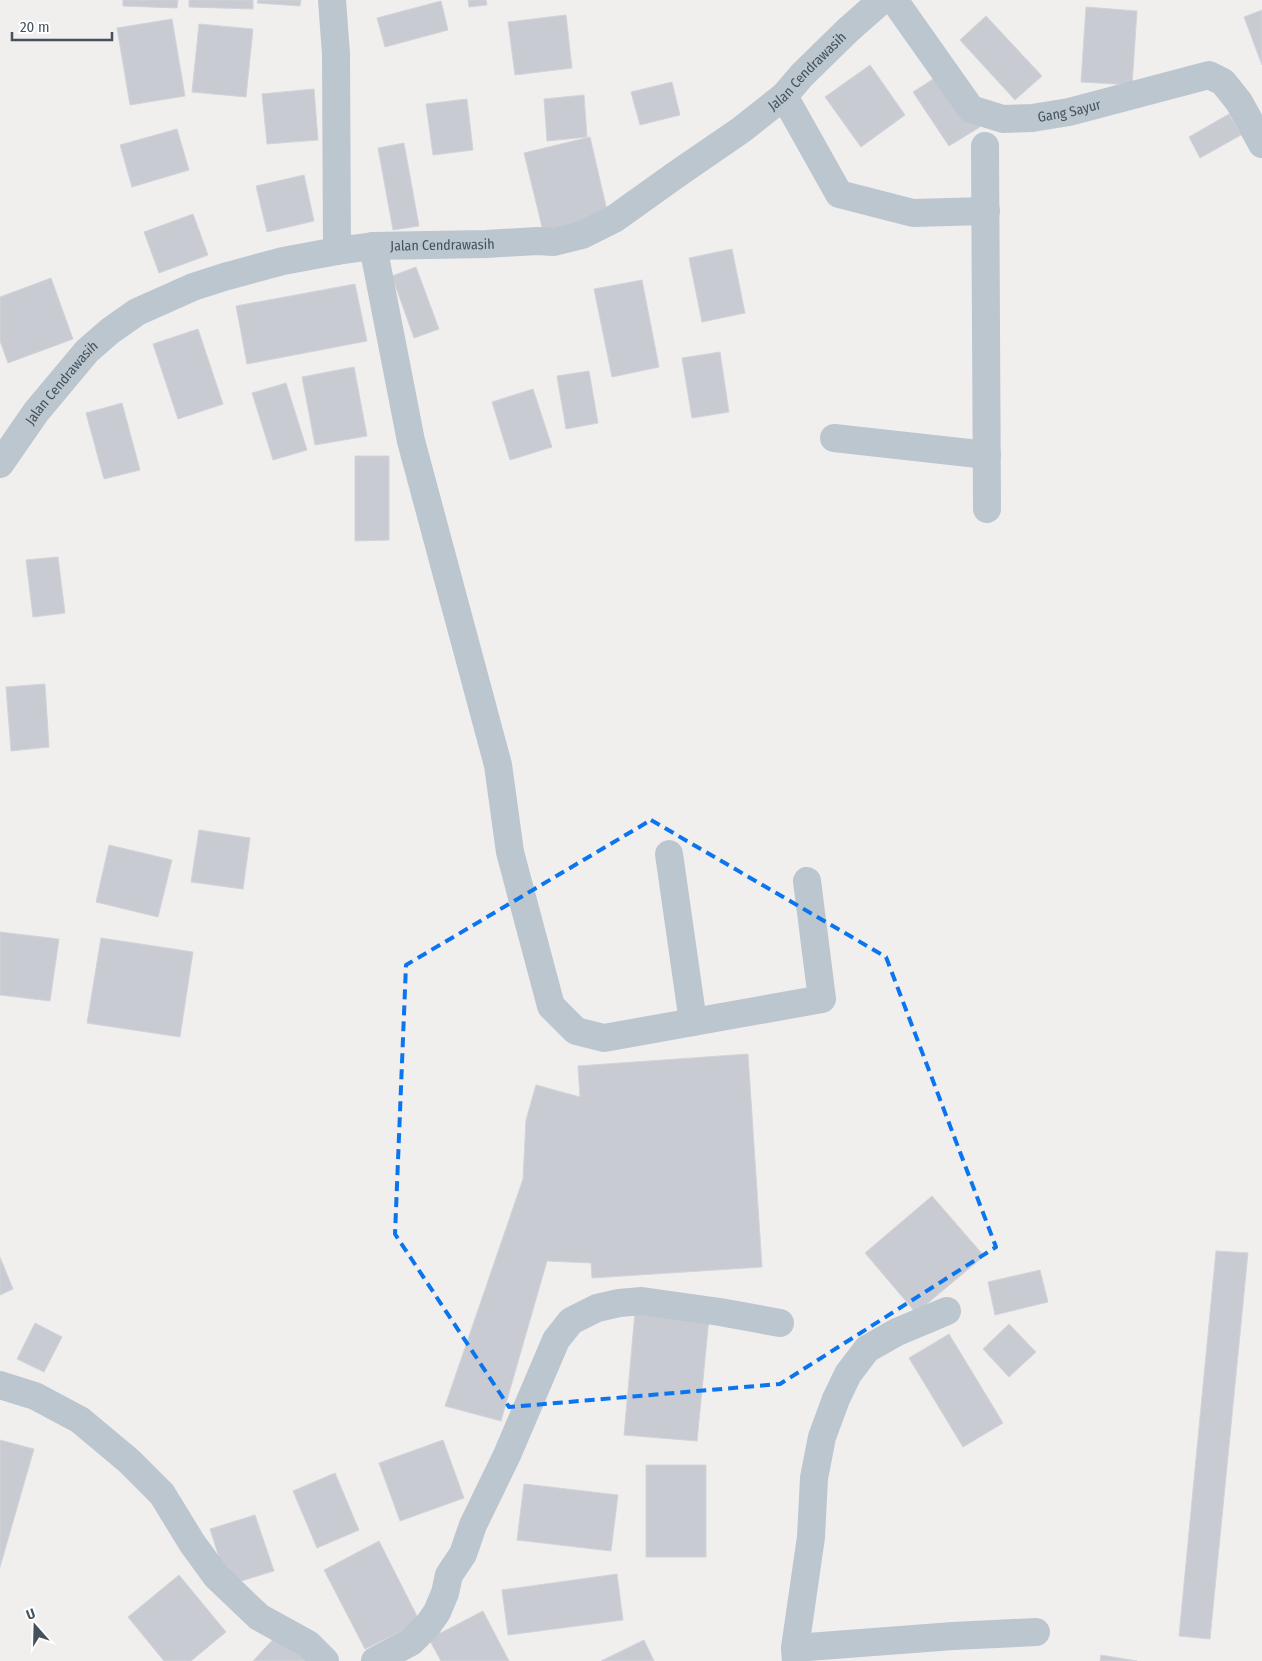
<svg xmlns="http://www.w3.org/2000/svg" width="1262" height="1661" viewBox="0 0 1262 1661" font-family="'Fira Sans Condensed',sans-serif">
<style>
.building{fill:#c8cbd1;stroke:#d2d4da}
.lines{fill:none;stroke-linecap:round;stroke-linejoin:round}
.minor{stroke:#bbc6cf;stroke-width:28}
.marked{fill:none;stroke:#0b75ef;stroke-width:4;stroke-dasharray:10 6;stroke-linejoin:round}
.labels{text-anchor:middle;dominant-baseline:central;stroke-width:4;stroke-linejoin:round;paint-order:stroke}
.street-label{font-size:14px;fill:#45525d;stroke:#fff}
</style>
<rect width="100%" height="100%" fill="#f1eeee"/>
<path class="building" d="M123 0H178L177 8 123 6Z
M189 0H253V9L189 7Z
M258 0H301L300 6 257 3Z
M468 0H486L487 5 469 7Z
M441 1 448 30 385 47 377 18Z
M1086 7 1137 11 1132 85 1081 82Z
M1262 10V65L1244 17Z
M566 15 572 68 515 75 508 22Z
M986 16 1042 76 1015 100 960 40Z
M172 19 185 96 130 105 117 28Z
M199 24 253 29 246 97 192 92Z
M870 65 905 115 861 147 825 97Z
M944 72 980 127 949 146 913 92Z
M672 82 680 115 640 125 631 92Z
M314 89 318 140 267 144 262 94Z
M584 95 587 137 547 141 544 99Z
M467 99 473 150 433 155 426 104Z
M1229 114 1241 135 1200 158 1189 137Z
M177 129 189 170 132 187 120 145Z
M590 137 609 219 544 235 524 153Z
M404 143 419 226 393 230 378 148Z
M304 175 314 221 267 232 256 186Z
M193 214 208 255 159 273 144 232Z
M732 249 745 313 702 322 689 258Z
M416 267 439 329 414 338 392 276Z
M51 278 73 339 8 363 0 341V297Z
M642 280 659 367 612 377 594 289Z
M355 284 367 341 247 364 236 306Z
M198 329 223 404 178 419 153 344Z
M720 352 729 412 692 418 682 358Z
M354 367 367 436 315 445 302 377Z
M589 371 598 423 566 429 557 376Z
M286 383 307 450 273 460 252 393Z
M533 389 552 447 510 460 492 402Z
M122 403 140 470 104 479 86 413Z
M355 456H389V540L355 541Z
M58 557 65 613 33 617 26 560Z
M45 684 49 747 11 751 6 687Z
M199 830 250 838 243 889 191 882Z
M109 845 172 860 158 917 96 902Z
M0 932 59 939 50 1001 0 995Z
M101 938 193 952 180 1037 87 1023Z
M748 1054 762 1267 592 1278 591 1263 547 1261 501 1421 445 1406 523 1179 526 1120 536 1085 580 1097 578 1066Z
M932 1196 984 1256 916 1313 865 1253Z
M1216 1251 1248 1253 1210 1639 1179 1636Z
M0 1257 13 1289 0 1295Z
M1040 1270 1048 1302 995 1315 988 1282Z
M635 1312 709 1318 697 1441 624 1435Z
M35 1323 62 1337 44 1372 17 1359Z
M1009 1324 1036 1352 1009 1377 983 1349Z
M949 1334 1003 1423 963 1447 909 1358Z
M0 1440 34 1449 0 1567Z
M443 1440 464 1498 400 1521 379 1463Z
M646 1465H706V1557H646Z
M335 1473 359 1530 317 1548 293 1491Z
M524 1484 618 1495 611 1551 517 1540Z
M255 1515 274 1571 228 1585 210 1529Z
M379 1541 420 1622 365 1649 324 1570Z
M617 1574 623 1620 508 1635 502 1590Z
M179 1575 226 1632 191 1661H164L128 1617Z
M483 1611 509 1661H441L429 1639Z
M279 1633 310 1661H253Z
M644 1640 654 1661H601Z
M1101 1655 1137 1661H1100Z"/>
<g class="lines">
<g class="minor">
<path d="M332 0 336 54 337 251"/>
<path id="s1" d="M894 0 971 109 1003 119 1032 118 1069 112 1209 75 1223 82 1239 102 1262 144"/>
<path d="M784 96 839 194 913 213 986 211"/>
<path d="M985 146 987 509"/>
<path d="M373 246 411 441 498 765 510 852 551 1006 576 1031 604 1038 822 999 807 881"/>
<path d="M834 438 987 455"/>
<path id="s2" d="M0 464 36 412 87 351 110 331 137 312 193 287 224 277 283 261 337 251 373 246 486 244 537 241 554 242 582 235 614 219 677 174 741 130 784 96 802 75 848 30 882 0"/>
<path d="M669 854 693 1022"/>
<path d="M0 1385 35 1396 80 1420 129 1461 162 1494 192 1543 216 1576 259 1617 308 1644 325 1661"/>
<path d="M795 1648 953 1636 1036 1632"/>
<path d="M375 1661 411 1642 428 1625 437 1612 445 1593 449 1575 463 1554 473 1525 507 1455 556 1340 571 1321 597 1308 619 1303 642 1301 720 1312 780 1323"/>
<path d="M796 1661 795 1648 811 1537 814 1478 822 1437 836 1399 848 1374 867 1349 897 1332 947 1311"/>
</g>
</g>
<path class="marked" d="M651 820 886 957 996 1247 780 1384 509 1407 395 1234 406 965Z"/>
<g class="labels">
<g class="street-label">
<text stroke="none"><textPath href="#s2" startOffset="942">Jalan Cendrawasih</textPath></text>
<text stroke="none"><textPath href="#s1" startOffset="234">Gang Sayur</textPath></text>
<text stroke="none"><textPath href="#s2" startOffset="522">Jalan Cendrawasih</textPath></text>
<text stroke="none"><textPath href="#s2" startOffset="102">Jalan Cendrawasih</textPath></text>
</g>
</g>
<g transform="translate(35 1626) rotate(340)" stroke="#ffffff" stroke-width="4" paint-order="stroke">
<path d="M0-4L9 19L0 12L-9 19Z" fill="#45525d"/>
<text y="-8" font-size="14" font-weight="bold" text-anchor="middle" fill="#45525d">U</text>
</g>
<path d="M12 32v8h100v-8" fill="none" stroke="#45525d" stroke-width="2.5"/>
<text x="20" y="32" font-size="15" fill="#45525d" stroke="#ffffff" stroke-width="4" paint-order="stroke">20 m</text>
</svg>
